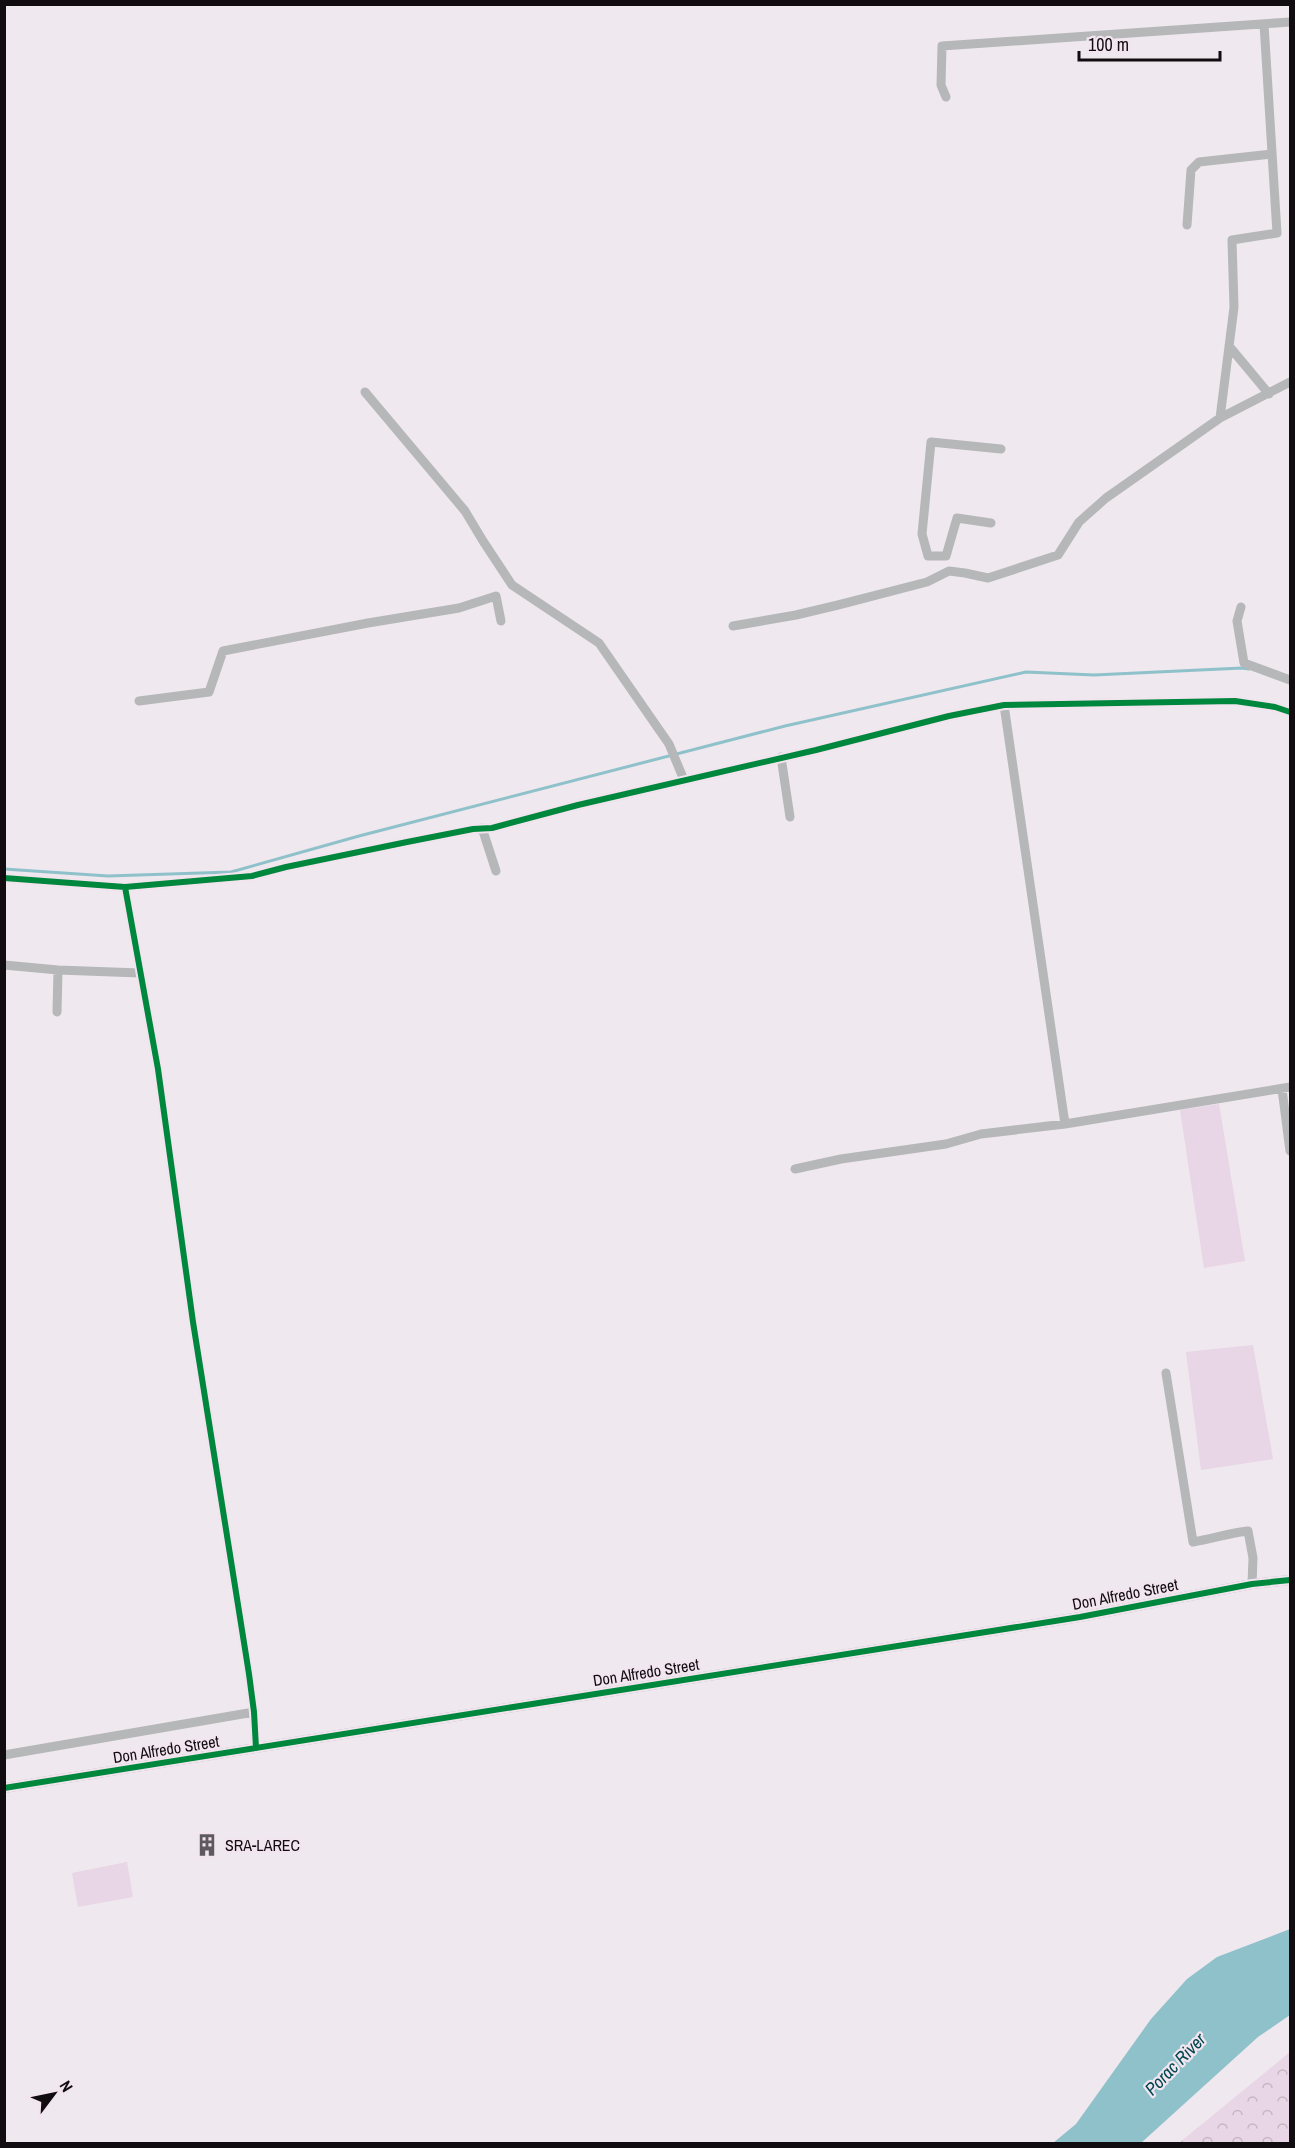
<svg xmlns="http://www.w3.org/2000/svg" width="1295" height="2148" viewBox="0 0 1295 2148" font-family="'Archivo Narrow',sans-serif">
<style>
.green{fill:#e8d5e5}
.forest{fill:url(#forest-crowns)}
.water{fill:#8ec1ca}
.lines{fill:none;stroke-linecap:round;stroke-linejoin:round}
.stream{stroke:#8ec1ca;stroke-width:3}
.minor{stroke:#b6b7b8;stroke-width:9}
.tertiary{stroke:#b6b7b8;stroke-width:10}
.cycleway-casing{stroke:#f2e5ef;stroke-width:10}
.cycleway{stroke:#00873e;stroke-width:6}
.labels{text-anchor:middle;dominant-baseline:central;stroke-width:4.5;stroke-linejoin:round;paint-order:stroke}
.street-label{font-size:16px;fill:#100c0f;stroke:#f2e5ef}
.poi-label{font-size:16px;fill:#100c0f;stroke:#f2e5ef;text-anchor:start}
.water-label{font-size:18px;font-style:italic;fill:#00474f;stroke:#f2e5ef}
</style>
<defs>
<pattern id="forest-crowns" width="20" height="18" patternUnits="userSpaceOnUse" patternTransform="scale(1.5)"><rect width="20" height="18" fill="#e8d5e5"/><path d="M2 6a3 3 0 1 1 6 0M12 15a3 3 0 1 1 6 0" fill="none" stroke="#c6b6c3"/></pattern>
</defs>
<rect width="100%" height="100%" fill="#efe8ee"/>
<path class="green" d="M1219 1104 1245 1261 1204 1268 1180 1110Z
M1253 1345 1273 1459 1201 1470 1186 1352Z
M127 1862 133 1897 78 1907 72 1873Z"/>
<path class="forest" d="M1290 2052V2143H1179Z"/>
<path class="water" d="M1290 1929V2015L1258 2037 1141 2143H1053L1076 2124 1151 2019 1187 1979 1217 1957Z"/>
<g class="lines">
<path class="stream" d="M4 869 108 876 231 872 359 836 785 726 1026 672 1094 675 1242 668 1249 669"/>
<path class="minor" d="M946 97 941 85 942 46 1290 22
M1187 225 1191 170 1199 162 1272 154
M1229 346 1269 394
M365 392 465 511 483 541 512 585 599 643 669 744 684 780
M1220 418 1234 307 1232 240 1277 233 1264 24
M991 523 957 518 946 556H928L922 534 931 442 1001 449
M1241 607 1237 621 1244 663 1290 680
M733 626 796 615 838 605 927 582 949 571 965 573 988 578 1058 555 1079 522 1106 498 1220 418 1290 382
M139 701 209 692 223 651 368 623 459 608 496 596 501 621
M1004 705 1065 1124
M781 757 790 817
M482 828 496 871
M4 878 125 887 252 876 286 867 407 842 473 829 492 828 578 805 816 750 949 716 1004 705 1235 701 1275 707 1290 712
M125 887 158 1069 193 1322 249 1674 254 1712 256 1748
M4 965 58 970 140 973
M57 1012 58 970
M1282 1089 1290 1151
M795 1169 841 1159 946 1144 981 1134 1065 1124 1290 1087
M1166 1373 1193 1542C1212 1539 1229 1533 1248 1531L1253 1558 1252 1584
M4 1755 254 1712"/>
<path class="tertiary" d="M4 1788 1080 1617 1252 1584 1290 1580"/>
<g class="cycleway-casing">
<path id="cycleway" d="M4 878 125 887 252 876 286 867 407 842 473 829 492 828 578 805 816 750 949 716 1004 705 1235 701 1275 707 1290 712
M125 887 158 1069 193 1322 249 1674 254 1712 256 1748
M4 1788 1080 1617 1252 1584 1290 1580"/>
</g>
<use href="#cycleway" class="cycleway"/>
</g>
<defs>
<g id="building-bare" transform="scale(1.8)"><path d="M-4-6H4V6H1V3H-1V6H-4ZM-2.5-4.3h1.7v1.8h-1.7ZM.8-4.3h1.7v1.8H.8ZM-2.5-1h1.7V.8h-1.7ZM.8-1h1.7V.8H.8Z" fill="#5e595d" stroke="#f2e5ef" stroke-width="2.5" paint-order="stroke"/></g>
</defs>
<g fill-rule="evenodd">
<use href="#building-bare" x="207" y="1845"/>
</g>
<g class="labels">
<g class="street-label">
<text transform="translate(1125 1594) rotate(-11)">Don Alfredo Street</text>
<text transform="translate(646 1672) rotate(-9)">Don Alfredo Street</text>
<text transform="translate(166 1749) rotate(-9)">Don Alfredo Street</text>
</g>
<g class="poi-label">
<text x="225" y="1845">SRA-LAREC</text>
</g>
<g class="water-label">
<text transform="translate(1175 2064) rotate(-46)">Porac River</text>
</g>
</g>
<rect width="1295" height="2148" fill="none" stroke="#100c0f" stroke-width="12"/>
<g transform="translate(54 2094) rotate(58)" stroke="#f2e5ef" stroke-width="4.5" paint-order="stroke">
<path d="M0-4.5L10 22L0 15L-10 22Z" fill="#100c0f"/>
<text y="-9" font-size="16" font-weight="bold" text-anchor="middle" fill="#100c0f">N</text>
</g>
<path d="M1079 51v9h141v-9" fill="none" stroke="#100c0f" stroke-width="3"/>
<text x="1088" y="51" font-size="18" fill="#100c0f" stroke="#f2e5ef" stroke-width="4.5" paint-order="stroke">100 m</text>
</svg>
